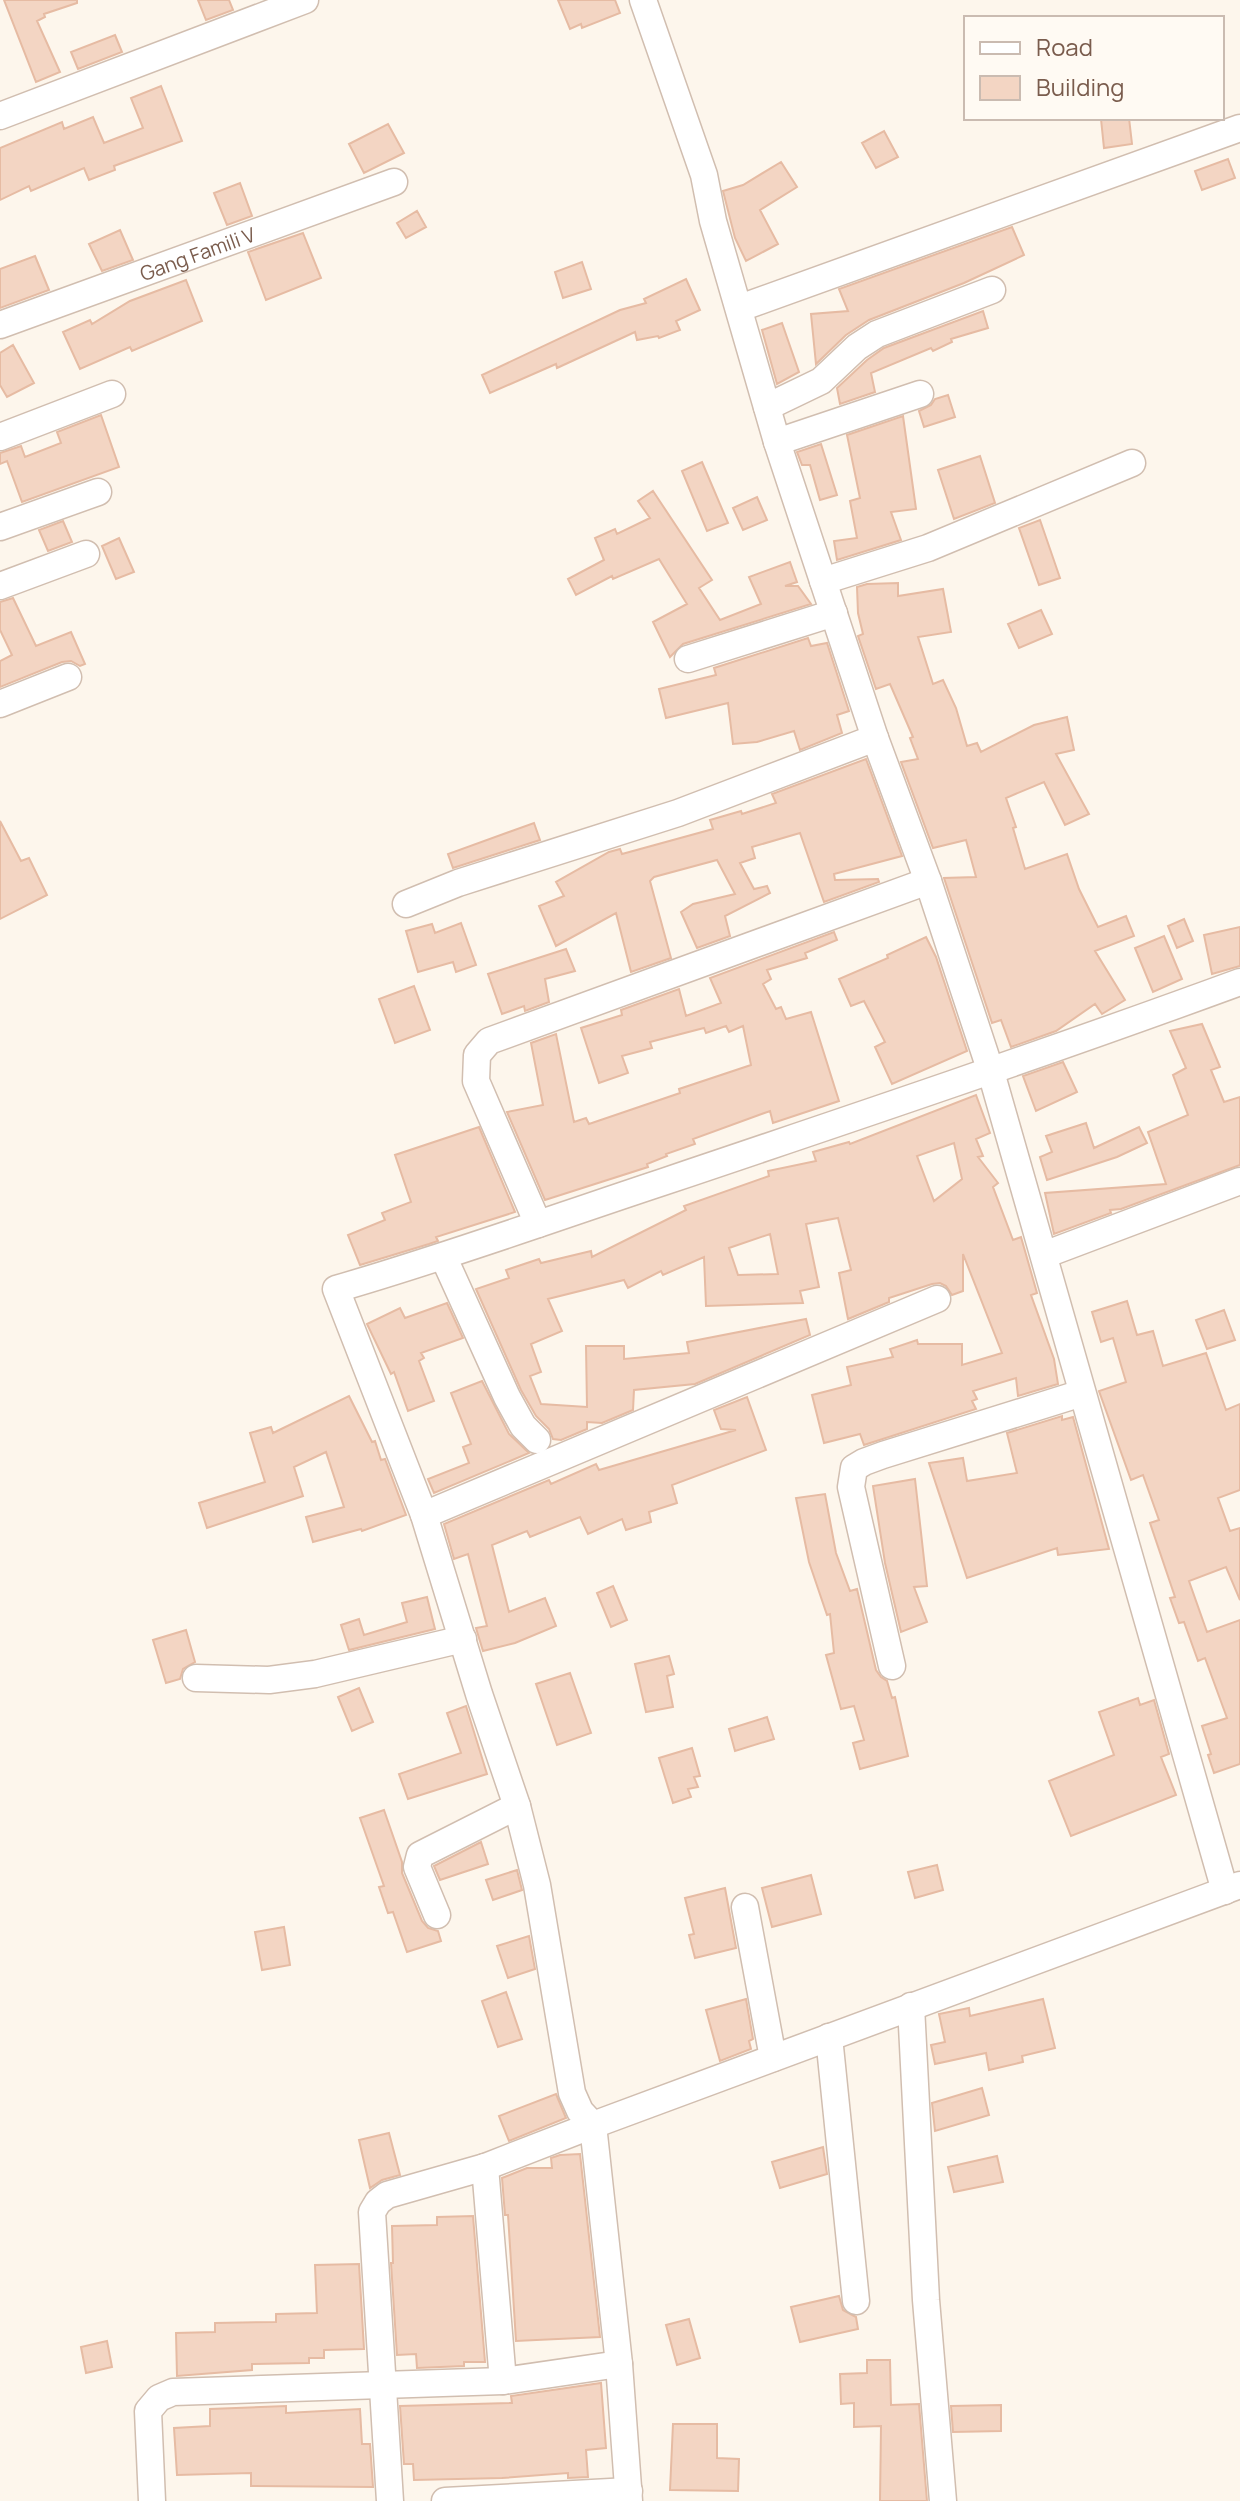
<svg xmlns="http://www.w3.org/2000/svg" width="1240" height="2501" viewBox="0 0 1240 2501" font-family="Manrope,sans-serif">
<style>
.building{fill:#f3d5c3;stroke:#e6bba3;stroke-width:2;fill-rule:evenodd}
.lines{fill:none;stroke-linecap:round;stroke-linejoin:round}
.minor-casing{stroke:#d1beb0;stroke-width:29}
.minor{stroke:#fff;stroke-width:26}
.labels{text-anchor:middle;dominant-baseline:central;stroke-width:6;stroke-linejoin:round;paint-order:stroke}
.street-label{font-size:20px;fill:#7a5c4d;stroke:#fffaf3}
</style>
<rect width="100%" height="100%" fill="#fdf6ec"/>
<path class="building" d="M4 0H77V3L44 14 45 17 37 21 60 72 36 82Z
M198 0H229L233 10 206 20Z
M558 0H615L620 13 582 28 581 24 570 29Z
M115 35 122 52 78 69 71 52Z
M161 86 182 141 114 166 115 170 89 180 84 168 31 191 29 186 0 200V148L62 122 64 129 93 117 104 143 143 128 131 98Z
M1129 118 1132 144 1104 148 1101 119Z
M388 124 404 153 364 173 349 144Z
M884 131 898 157 876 168 862 143Z
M1228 159 1235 178 1202 190 1195 171Z
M781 162 797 187 760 210 778 244 746 261 735 238 723 191 743 185Z
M240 183 252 216 227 225 214 193Z
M417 211 426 227 406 238 397 223Z
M1012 227 1024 255 964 283 869 320 846 335 816 364 811 314 848 311 839 289Z
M120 230 133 260 102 271 89 244Z
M303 233 321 278 266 300 248 252Z
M35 256 49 290 0 308V269Z
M582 262 591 289 563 298 555 272Z
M686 279 700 310 676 321 680 330 659 338 658 336 637 340 635 332 557 368 556 364 490 393 482 375 620 310 646 303 644 299Z
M186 280 202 321 132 351 130 347 80 369 63 332 90 320 92 324 130 301Z
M983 311 988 328 951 339 952 342 933 351 931 348 871 373 875 392 840 404 837 388 867 360 884 348Z
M782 323 799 372 777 384 762 330Z
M13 345 34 383 7 397 0 385V353Z
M948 395 955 417 924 427 919 411 931 405 935 399Z
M101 415 119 467 22 502 7 461 0 464V453L21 446 25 457 61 443 57 432Z
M903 416 916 509 891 512 901 540 837 560 834 541 857 538 850 501 860 498 847 435Z
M821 444 837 495 820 500 810 465H802L797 452Z
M980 456 995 503 954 519 938 470Z
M702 462 728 523 707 531 682 471Z
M653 491 712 580 699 588 720 620 761 604 749 577 790 562 797 582 785 586H798L811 604 683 644 670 657 653 622 687 604 659 559 613 579 612 576 576 595 568 579 604 560 595 538 615 529 617 534 650 518 638 501Z
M757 497 767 520 743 530 733 508Z
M1040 520 1060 578 1039 585 1019 528Z
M63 521 72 542 48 551 39 530Z
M119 538 134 572 116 579 102 546Z
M898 583V596L943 589 951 632 918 637 933 684 943 680 956 708 967 746 977 743 981 752 1034 725 1067 717 1074 750 1056 754 1089 814 1065 825 1044 782 1006 798 1016 827 1013 828 1025 869 1067 854 1079 889 1098 927 1126 916 1134 936 1095 951 1125 1000 1102 1014 1095 1004 1056 1031 1011 1047 1001 1020 992 1023 944 878 976 877 966 840 933 848 901 762 918 759 910 738 913 737 890 684 876 689 858 636 863 634 858 613 857 587 867 584Z
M13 598 36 646 71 632 85 664 80 666 71 661 62 662 0 687V661L12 655 0 630V602Z
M1041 610 1052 634 1019 648 1008 624Z
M808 638 811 646 827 643 849 711 837 715 842 733 800 750 794 731 757 742 733 744 728 703 666 718 659 689 716 675 714 668Z
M866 759 902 856 834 874 835 880 878 879 879 882 824 902 800 833 752 847 755 858 740 863 754 889 767 886 770 893 725 916 730 936 697 948 681 912 693 904 735 894 717 860 654 877 650 881 671 958 631 972 616 913 556 946 539 906 564 896 556 882 609 852 620 849 622 854 713 829 710 820 741 811 742 814 776 803 772 794Z
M0 821 21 861 29 858 47 895 0 919Z
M534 823 540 840 453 868 448 854Z
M1184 919 1193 941 1177 948 1168 926Z
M461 923 476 965 456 972 453 962 418 972 406 931 432 924 435 933Z
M1240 927V966L1212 974 1204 935Z
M834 932 837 940 805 953 807 958 767 970 771 979 763 984 776 1009 781 1007 786 1019 811 1012 839 1101 773 1123 770 1111 693 1139 695 1144 666 1154 667 1156 647 1164 648 1167 545 1200 507 1112 543 1105 531 1043 556 1034 574 1122 586 1118 589 1124 680 1093 679 1089 751 1065 743 1026 729 1032 726 1026 706 1033 704 1028 650 1042 652 1048 622 1056 628 1073 599 1083 581 1028 622 1015 621 1010 679 989 686 1016 721 1003 710 978Z
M1164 936 1182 979 1153 992 1135 948Z
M926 937 936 957 967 1051 892 1084 875 1047 885 1042 864 1001 851 1006 839 979 888 958 887 955Z
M566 949 575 971 545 979 549 1002 525 1011 524 1006 502 1014 488 974Z
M414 986 430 1030 395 1043 379 999Z
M1202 1024 1220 1067 1211 1070 1224 1102 1240 1097V1165L1121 1209 1110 1210 1111 1213 1054 1234 1045 1193 1166 1184 1148 1132 1188 1115 1173 1075 1186 1068 1170 1031Z
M1063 1062 1077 1092 1036 1111 1023 1076Z
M976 1095 990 1133 976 1139 983 1156 978 1157 998 1183 993 1187 1013 1240 1021 1237 1037 1293 1031 1295 1054 1359 1058 1384 1018 1396 1016 1378 973 1391 977 1399 972 1401 976 1409 864 1445 860 1434 824 1443 812 1395 851 1385 847 1367 893 1357 890 1349 917 1340 918 1344H962V1365L1002 1353 963 1254V1291L952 1295 946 1286 940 1283 932 1284 889 1298V1302L848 1319 839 1273 851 1270 838 1218 806 1224 819 1287 800 1291 803 1303 706 1306 704 1257 663 1275 661 1271 628 1288 624 1280 548 1299 562 1331 531 1344 541 1372 530 1376 541 1404 587 1407 586 1346H624V1359L689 1353 687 1342 806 1319 810 1335 695 1384 634 1390 633 1410 602 1423 587 1422V1429L561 1440 553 1439 549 1429 536 1416 521 1390 476 1289 509 1278 506 1270 539 1259 541 1263 591 1251 592 1257 686 1210 684 1206 769 1176 768 1171 816 1161 813 1152 849 1142 850 1144ZM954 1143 962 1179 934 1201 917 1156ZM770 1234 778 1274 738 1275 729 1248Z
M1086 1123 1094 1148 1139 1127 1147 1143 1117 1157 1047 1180 1040 1157 1052 1152 1046 1136Z
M479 1127 515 1212 436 1237 438 1241 429 1244 360 1265 348 1235 385 1220 382 1213 411 1202 395 1155Z
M1127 1301 1137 1335 1153 1331 1163 1366 1206 1353 1226 1410 1240 1404V1490L1218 1498 1230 1531 1240 1528V1600L1226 1567 1189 1581 1207 1632 1240 1620V1764L1214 1773 1208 1755 1211 1754 1202 1726 1227 1718 1205 1658 1198 1661 1184 1622 1179 1623 1170 1598 1175 1597 1150 1523 1159 1520 1143 1475 1131 1480 1099 1391 1126 1382 1113 1338 1101 1342 1092 1312Z
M447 1303 463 1338 421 1353 424 1358 419 1361 434 1401 408 1411 394 1372 391 1374 367 1324 400 1308 405 1318Z
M1224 1310 1235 1340 1207 1349 1196 1320Z
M482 1381 509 1434 529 1453 434 1493 428 1479 469 1463 463 1447 471 1444 451 1393Z
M349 1396 372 1442 375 1441 381 1460 385 1459 406 1515 362 1531 361 1529 313 1542 306 1517 344 1507 326 1452 294 1467 303 1496 207 1528 199 1503 265 1482 250 1433 271 1427 273 1433Z
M747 1397 766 1450 672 1485 677 1503 649 1512 651 1522 626 1530 622 1519 588 1534 580 1517 530 1537 527 1531 492 1545 509 1612 545 1598 556 1626 515 1643 483 1651 476 1628 487 1626 468 1554 454 1559 444 1524 549 1480 551 1484 596 1464 599 1470 736 1430 721 1429 714 1410Z
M1062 1416V1420L1073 1417 1109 1549 1058 1555 1057 1548 967 1578 929 1463 963 1458 967 1481 1017 1473 1007 1433Z
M915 1479 927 1586 914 1587 927 1622 901 1632 885 1563 873 1486Z
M825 1494 836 1553 850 1591 857 1589 876 1670 881 1677 887 1681 892 1698 895 1697 908 1756 860 1769 853 1743 864 1740 854 1706 841 1709 826 1655 834 1653 830 1614 827 1615 809 1562 796 1498Z
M613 1586 627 1620 611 1627 597 1593Z
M427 1597 435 1629 349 1650 341 1625 359 1619 364 1635 407 1622 402 1603Z
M186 1630 195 1662 183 1669 180 1679 166 1683 153 1640Z
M669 1656 674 1674 667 1676 673 1707 646 1712 635 1664Z
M570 1673 591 1733 557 1745 536 1684Z
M359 1688 373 1722 352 1731 338 1697Z
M1138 1698 1140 1705 1154 1700 1169 1754 1161 1757 1176 1795 1071 1836 1049 1781 1114 1755 1099 1712Z
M466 1706 487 1774 408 1799 399 1774 461 1753 447 1713Z
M767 1717 774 1739 735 1751 729 1729Z
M692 1748 700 1776 694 1777 698 1787 688 1789 691 1797 673 1803 659 1758Z
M384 1810 402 1862V1873L422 1921 428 1928 438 1931 441 1941 407 1952 393 1912 388 1913 379 1887 384 1886 360 1818Z
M481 1842 488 1864 440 1880 434 1866Z
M937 1865 943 1890 915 1898 908 1872Z
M517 1870 522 1890 493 1900 486 1880Z
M811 1875 821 1914 772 1927 762 1888Z
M725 1888 736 1948 695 1958 689 1935 694 1934 685 1898Z
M284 1927 290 1965 262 1970 255 1932Z
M529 1936 535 1969 508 1978 497 1946Z
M506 1992 522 2039 498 2047 482 2001Z
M746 1999 753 2039 749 2041 751 2049 720 2061 706 2010Z
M1043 1999 1055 2048 1022 2056 1023 2062 989 2070 986 2053 935 2064 931 2045 945 2042 939 2014 969 2008 970 2016Z
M982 2088 989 2115 935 2131 932 2103Z
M556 2094 566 2118 509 2141 499 2116Z
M389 2133 400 2175 382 2180 370 2188 359 2140Z
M823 2147 827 2174 780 2188 772 2162Z
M580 2154 600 2337 516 2341 508 2215H505L502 2178 527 2168H552L551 2158 560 2155Z
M997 2156 1003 2182 954 2192 948 2167Z
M473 2216 485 2362H464V2366L417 2368 416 2354 397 2355 391 2263H393L392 2226 437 2225V2217Z
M359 2264 364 2349 324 2350V2358H309V2363L252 2364V2370L177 2376 176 2333 215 2332V2323L276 2322V2314L317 2313 315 2265Z
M839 2296 843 2310 856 2317 858 2329 800 2342 791 2307Z
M689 2319 700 2358 677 2365 666 2325Z
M107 2341 112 2367 86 2373 81 2347Z
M867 2360H890L891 2405 919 2404 927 2501H880L881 2426 854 2427V2403L841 2404 840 2374 867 2373Z
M601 2383 606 2448 586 2450 588 2477 568 2478V2473L502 2478 414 2480 413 2464H404L400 2406 512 2403 511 2396Z
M1001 2405V2431L953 2432 951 2406Z
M286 2406V2413L360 2409 362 2444H370L373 2487 251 2486V2473L177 2475 174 2428 210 2426V2409Z
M673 2424H717V2458L739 2459 738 2491 670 2490Z"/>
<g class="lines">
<g class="minor-casing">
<g id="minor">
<path d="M643 0 704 175 713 221 777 442 875 738 928 881 991 1072 1225 1891"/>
<path d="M0 116 305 0"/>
<path d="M740 308 1240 128"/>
<path id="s1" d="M0 325 394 182"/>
<path d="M767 407 821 381 857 347 877 334 992 290"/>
<path d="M0 437 112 394"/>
<path d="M777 442 920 394"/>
<path d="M0 527 98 492"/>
<path d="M823 581 928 548 1132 463"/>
<path d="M0 586 86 554"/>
<path d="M688 659 834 613"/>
<path d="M0 704 68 677"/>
<path d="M406 904 458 883 678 813 875 738"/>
<path d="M538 1224 476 1081 477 1055 489 1041 928 881"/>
<path d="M1044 1255 1240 1181"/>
<path d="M444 1258 507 1397 523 1426 537 1440"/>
<path d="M424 1515 937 1299"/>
<path d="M892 1666 851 1487 854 1468 864 1462 883 1455 1082 1393"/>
<path d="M196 1678 269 1680 315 1674 463 1639"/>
<path d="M745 1907 773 2058"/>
<path d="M437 1915 417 1867 420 1855 517 1806"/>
<path d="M911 2006 926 2300 943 2501"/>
<path d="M829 2037 856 2301"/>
<path d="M485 2167 503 2381"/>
<path d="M152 2501 148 2411 159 2398 173 2392 503 2381 619 2364"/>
<path d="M390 2501 372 2212 378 2202 387 2195 485 2167 593 2125 580 2111 572 2093 537 1885 517 1806 479 1694 424 1515 336 1289C447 1257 554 1218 663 1182 856 1117 1049 1052 1240 982"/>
<path d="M445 2501 629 2491"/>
<path d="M629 2501 619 2364 593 2125 1240 1885"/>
</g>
</g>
<use href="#minor" class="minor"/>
</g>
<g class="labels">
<g class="street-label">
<text stroke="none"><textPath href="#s1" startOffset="210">Gang Famili V</textPath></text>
</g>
</g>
<rect x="964" y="16" width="260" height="104" fill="#fffaf3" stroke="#cabbb1" stroke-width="2"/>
<rect x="980" y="42" width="40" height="12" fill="#ffffff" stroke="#cabbb1" stroke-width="2"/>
<text x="1036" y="56" font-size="24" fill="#7a5c4d">Road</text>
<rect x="980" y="76" width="40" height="24" fill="#f3d5c3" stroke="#cabbb1" stroke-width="2"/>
<text x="1036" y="96" font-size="24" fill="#7a5c4d">Building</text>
</svg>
